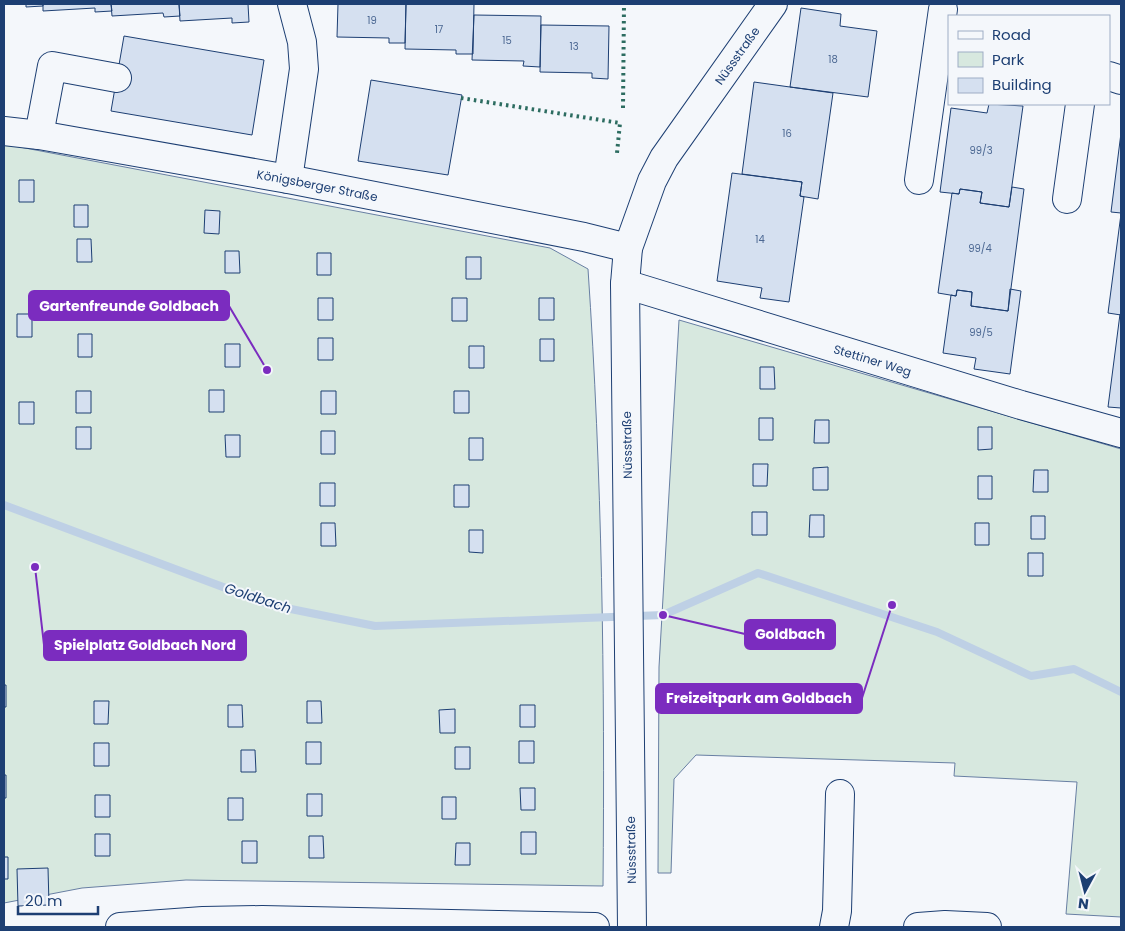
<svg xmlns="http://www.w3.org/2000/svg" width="1125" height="931" viewBox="0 0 1125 931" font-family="Poppins,sans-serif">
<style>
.green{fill:#d7e8df;stroke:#687fa3}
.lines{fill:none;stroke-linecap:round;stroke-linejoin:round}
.stream{stroke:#bed0e5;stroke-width:8}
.building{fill:#d5e0f0;stroke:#1d3f73}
.minor-casing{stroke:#1d3f73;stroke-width:30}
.minor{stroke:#f4f7fb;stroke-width:28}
.hedge{stroke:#2c6c60;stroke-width:4;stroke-dasharray:2.5 4;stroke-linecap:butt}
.labels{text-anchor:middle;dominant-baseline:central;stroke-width:4;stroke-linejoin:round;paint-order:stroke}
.number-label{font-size:10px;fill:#4b6792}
.street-label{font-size:12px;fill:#1d3f73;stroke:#f4f7fb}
.water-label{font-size:14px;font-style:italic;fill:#1d3f73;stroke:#f4f7fb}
.leader{fill:none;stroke:#7b2cbf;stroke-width:2}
.callout-dot{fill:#7b2cbf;stroke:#f4f7fb;stroke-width:2}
.callout{fill:#7b2cbf;stroke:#7b2cbf;stroke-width:2}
.callout-label{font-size:14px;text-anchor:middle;font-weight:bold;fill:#fff}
</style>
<rect width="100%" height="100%" fill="#f4f7fb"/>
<path class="green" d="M4 144 550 248 588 269C602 475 605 680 603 886L186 880 82 888 4 903Z
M679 320 1121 449V917L1066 914 1077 782 954 776 955 763 696 755 674 779 671 873H658L659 667Z"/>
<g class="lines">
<path class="stream" d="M4 505 271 605 375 626 663 615 758 573 937 632 1031 676 1074 669 1121 692"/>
</g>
<path class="building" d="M26 4H43V6L26 7Z
M43 4H111L112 11 95 12V8L43 11Z
M111 4H179L180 16 164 17 163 13 112 16Z
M179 4H248L249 22 232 23V18L180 21Z
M338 4H406L405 43H389V38L337 37Z
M406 4H474L473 54H456V50L405 49Z
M801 8 841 14 840 26 877 31 868 97 790 87Z
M474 15 541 16 540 67 523 66 524 61 472 60Z
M541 25 609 26 608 79 592 78V73L540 72Z
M124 36 264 60 252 135 111 111Z
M371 80 462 95 448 175 358 161Z
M754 82 833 93 818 199 800 196 802 182 742 174Z
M989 104 1023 106 1009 207 980 203 982 192 960 189 959 194 940 192 951 108 987 113Z
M1121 133V213L1111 212Z
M732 173 802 182 800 196 804 197 789 302 760 298 762 288 717 281Z
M19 180H34V202H19Z
M1012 187 1024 189 1008 311 971 306 972 292 957 290 956 296 938 293 952 193 959 194 960 189 982 192 980 203 1009 207Z
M74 205H88V227H74Z
M205 210 220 211 219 234 204 233Z
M1121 214V315L1108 313Z
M77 239H91L92 262H77Z
M225 251H239L240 273H225Z
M317 253H331V275H317Z
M466 257H481V279H466Z
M1010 289 1021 291 1010 374 974 369 976 358 943 353 951 295 956 296 957 290 972 292 971 306 1008 311Z
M318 298H333V320H318Z
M452 298H467V321H452Z
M539 298H554V320H539Z
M17 314H32V337H17Z
M1120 314 1121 315V408L1108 407Z
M78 334H92V357H78Z
M318 338H333V360H318Z
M540 339H554V361H540Z
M225 344H240V367H225Z
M469 346H484V368H469Z
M760 367H774L775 389H760Z
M209 390H224V412H209Z
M76 391H91V413H76Z
M321 391H336V414H321Z
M454 391H469V413H454Z
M19 402H34V424H19Z
M759 418H773V440H759Z
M815 420H829V443H814Z
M76 427H91V449H76Z
M978 427H992V449L978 450Z
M321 431H335V454H321Z
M225 435H240V457H226Z
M469 438H483V460H469Z
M753 464H768L767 486H753Z
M828 467V490H813V468Z
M1034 470H1048V492H1033Z
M978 476H992V499H978Z
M320 483H335V506H320Z
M454 485H469V507H454Z
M752 512H767V535H752Z
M810 515H824V537H809Z
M1031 516H1045V539H1031Z
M321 523H335L336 546H321Z
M975 523H989V545H975Z
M469 530H483V553L469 552Z
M1028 553H1043V576H1028Z
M4 685H6V707H4Z
M94 701H109L108 724H94Z
M307 701H321L322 723H307Z
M228 705H242L243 727H228Z
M520 705H535V727H520Z
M455 709V733H440L439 710Z
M519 741H534V763H519Z
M306 742H321V764H306Z
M94 743H109V766H94Z
M455 747H470V769H455Z
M241 750H255L256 772H241Z
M4 775H6V798H4Z
M520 788H535V810H521Z
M307 794H322V816H307Z
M95 795H110V817H95Z
M442 797H456V819H442Z
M228 798H243V820H228Z
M521 832H536V854H521Z
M95 834H110V856H95Z
M309 836H323L324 858H309Z
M242 841H257V863H242Z
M456 843H470V865H455Z
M4 857H8V879H4Z
M48 868 49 905 18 906 17 869Z"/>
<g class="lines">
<g class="minor-casing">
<g id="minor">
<path d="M1109 76 1121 80"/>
<path id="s1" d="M4 131 39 135 288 179 584 237 628 248"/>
<path d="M39 135 52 66 117 78"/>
<path d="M288 179 304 69 302 42 292 4"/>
<path d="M919 180 943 9"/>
<path d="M1067 199 1080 104"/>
<path id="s2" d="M625 284 1021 405 1121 433"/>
<path d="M120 927 203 921 262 920 595 927"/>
<path id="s3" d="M632 927 625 284 628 248 652 181 664 158 773 4"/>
<path d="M834 927 837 911 840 794"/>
<path d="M918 927 945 925 987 927"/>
</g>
</g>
<use href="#minor" class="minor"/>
<path class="hedge" d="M461 98 620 123 617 153
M623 108 624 4"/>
</g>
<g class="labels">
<g class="number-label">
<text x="372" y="20">19</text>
<text x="439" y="29">17</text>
<text x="507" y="40">15</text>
<text x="574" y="46">13</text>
<text x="833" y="59">18</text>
<text x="787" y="133">16</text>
<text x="981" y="150">99/3</text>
<text x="760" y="239">14</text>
<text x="980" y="248">99/4</text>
<text x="981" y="332">99/5</text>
</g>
<g class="street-label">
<text stroke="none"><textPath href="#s3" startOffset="902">Nüssstraße</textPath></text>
<text stroke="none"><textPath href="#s1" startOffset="318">Königsberger Straße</textPath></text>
<text stroke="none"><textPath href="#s2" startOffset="259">Stettiner Weg</textPath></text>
<text transform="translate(627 445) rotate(-91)">Nüssstraße</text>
<text transform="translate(631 850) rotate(-91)">Nüssstraße</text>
</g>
<g class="water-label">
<text transform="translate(258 598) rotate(18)">Goldbach</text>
</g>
</g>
<path class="leader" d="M267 370L229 306M663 615L745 634M35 567L44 645M892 605L862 698"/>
<g class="callout-dot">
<circle cx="267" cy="370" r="5"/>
<circle cx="663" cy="615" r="5"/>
<circle cx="35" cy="567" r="5"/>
<circle cx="892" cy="605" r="5"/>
</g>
<g class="callout">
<rect x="29" y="291" width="200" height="29" rx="5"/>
<rect x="745" y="620" width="90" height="29" rx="5"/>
<rect x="44" y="631" width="202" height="29" rx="5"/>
<rect x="656" y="684" width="206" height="29" rx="5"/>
</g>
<g class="callout-label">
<text x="129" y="311">Gartenfreunde Goldbach</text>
<text x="790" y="639">Goldbach</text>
<text x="145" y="650">Spielplatz Goldbach Nord</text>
<text x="759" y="703">Freizeitpark am Goldbach</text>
</g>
<rect width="1125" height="931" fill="none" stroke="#1d3f73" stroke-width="10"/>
<rect x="948" y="15" width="162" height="90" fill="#f4f7fb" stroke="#9eadc5"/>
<rect x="958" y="31" width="25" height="8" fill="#f4f7fb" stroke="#9eadc5"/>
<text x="992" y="40" font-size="15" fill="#1d3f73">Road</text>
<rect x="958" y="52" width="25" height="15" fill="#d7e8df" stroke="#9eadc5"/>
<text x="992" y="65" font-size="15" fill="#1d3f73">Park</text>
<rect x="958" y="78" width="25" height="15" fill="#d5e0f0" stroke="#9eadc5"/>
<text x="992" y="90" font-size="15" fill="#1d3f73">Building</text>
<g transform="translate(1085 891) rotate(187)" stroke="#f4f7fb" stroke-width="4" paint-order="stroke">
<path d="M0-4L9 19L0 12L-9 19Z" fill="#1d3f73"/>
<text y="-8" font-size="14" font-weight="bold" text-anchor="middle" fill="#1d3f73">N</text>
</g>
<path d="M18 906v8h80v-8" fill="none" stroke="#1d3f73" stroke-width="2.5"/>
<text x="25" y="906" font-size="15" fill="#1d3f73" stroke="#f4f7fb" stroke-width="4" paint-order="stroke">20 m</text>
</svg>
